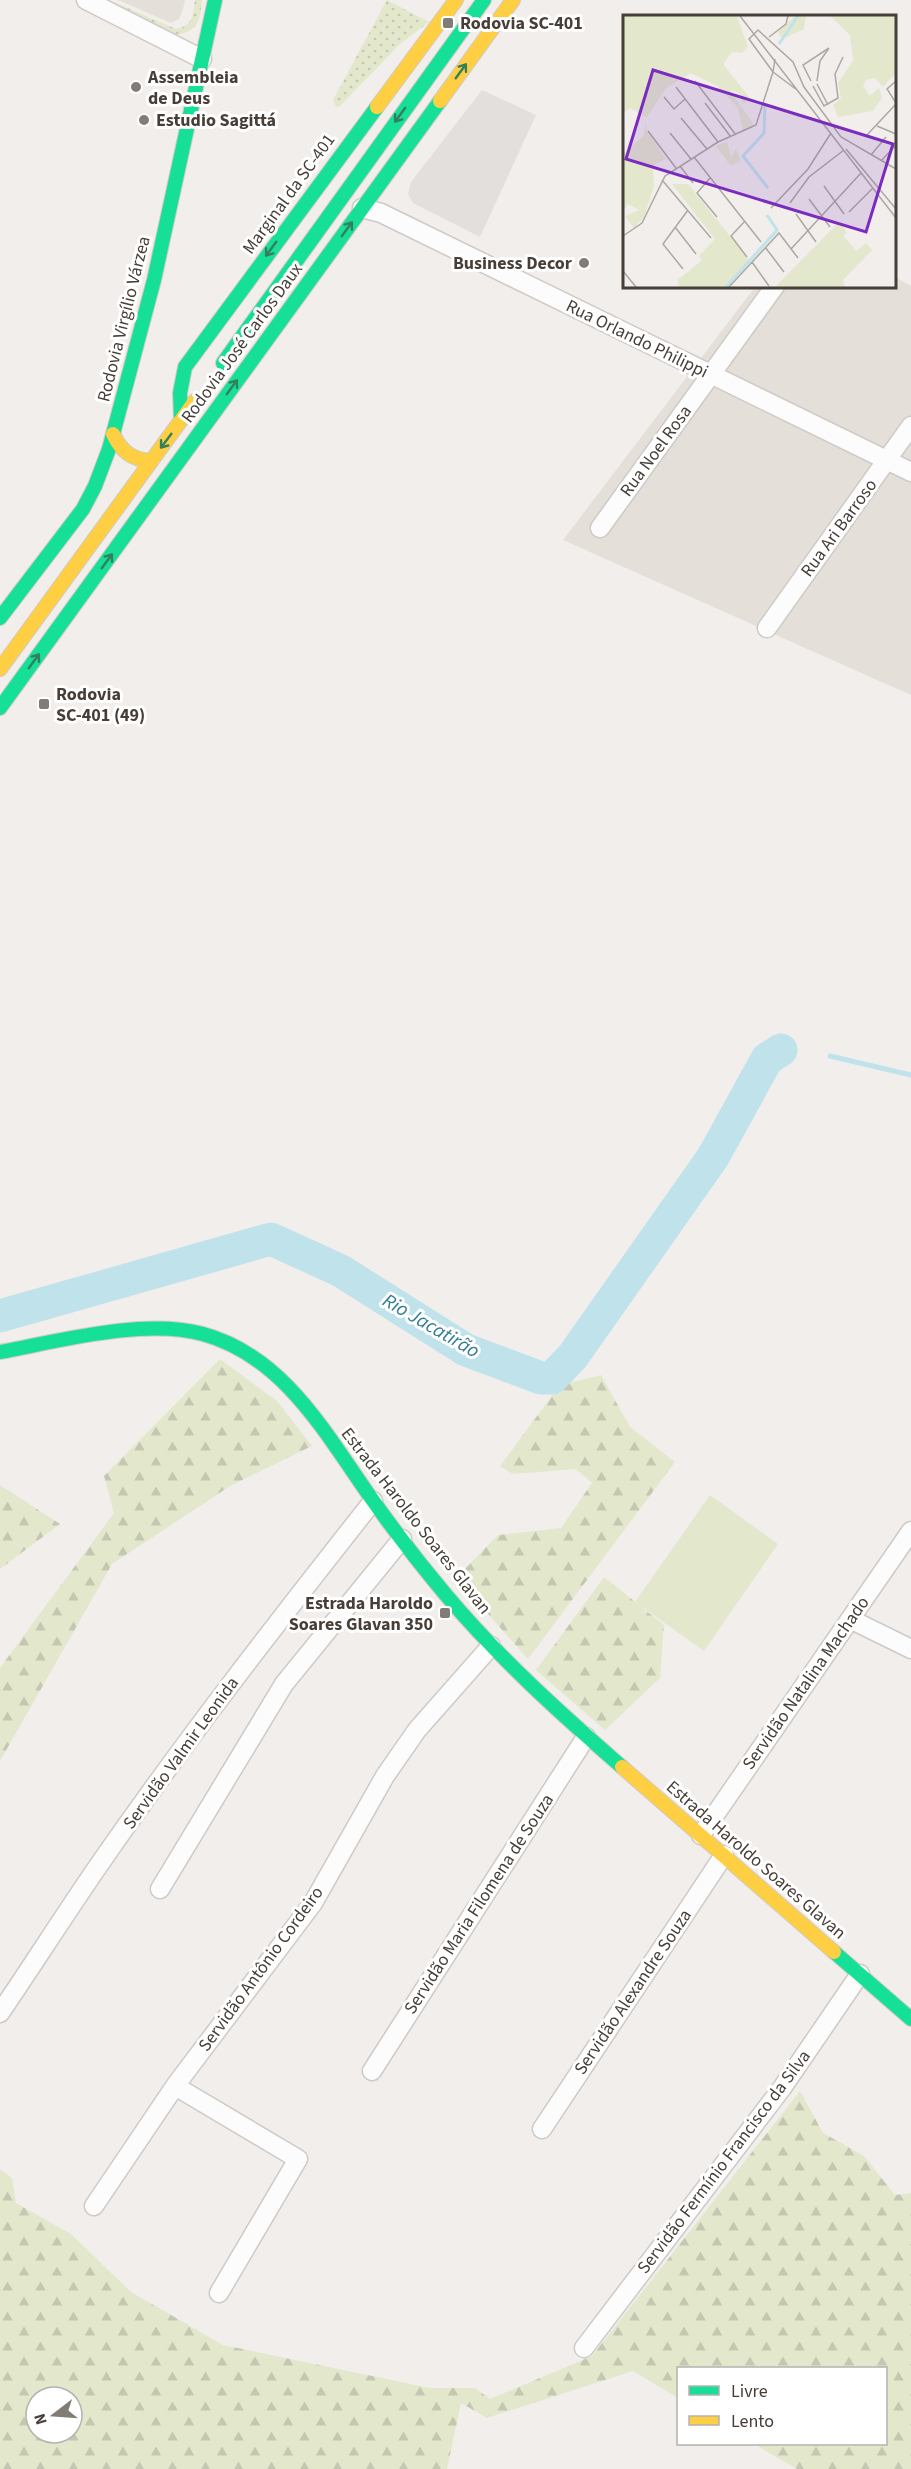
<svg xmlns="http://www.w3.org/2000/svg" width="911" height="2469" viewBox="0 0 911 2469" font-family="'Source Sans 3',sans-serif">
<style>
.residential{fill:#e5dfda}
.grass{fill:url(#grass-dots)}
.forest{fill:url(#forest-firs);fill-rule:evenodd}
.pitch{fill:#e3e8cd}
.parking{fill:#e3dfdd}
.lines{fill:none;stroke-linecap:round;stroke-linejoin:round}
.stream{stroke:#bfe2eb;stroke-width:5}
.river{stroke:#bfe2eb;stroke-width:33}
.street-casing{stroke:#cdcac7;stroke-width:21}
.fast-casing{stroke:#d1cbc4;stroke-width:16}
.slow-casing{stroke:#d1cbc4;stroke-width:16}
.street{stroke:#fdfcfc;stroke-width:18}
.fast{stroke:#16e098;stroke-width:14}
.slow{stroke:#ffcf43;stroke-width:14}
.oneway{stroke:#337f5e}
.poi-dot{fill:#827c77;stroke:#fff;stroke-width:2}
.labels{text-anchor:middle;dominant-baseline:central;stroke-width:6;stroke-linejoin:round;paint-order:stroke}
.poi-label{font-size:18px;font-weight:bold;fill:#473e38;stroke:#fff;text-anchor:start}
.street-label{font-size:18px;fill:#473e38;stroke:#fff}
.water-label{font-size:20px;font-style:italic;fill:#337e94;stroke:#fff}
.inset-river{fill:none;stroke:#bfe2eb;stroke-width:3}
.inset-road{fill:none;stroke:#ada8a3;stroke-width:1.5}
.view{fill:#7b2cbf;fill-opacity:0.15;stroke:#7b2cbf;stroke-width:3}
.inset-edge{fill:none;stroke:#473e38;stroke-width:3}
</style>
<defs>
<pattern id="grass-dots" width="8" height="8" patternUnits="userSpaceOnUse" patternTransform="scale(1.5)"><rect width="8" height="8" fill="#e3e8cd"/><path d="M2 2h.1M6 6h.1" fill="none" stroke="#c4c8b1" stroke-width="1.8" stroke-linecap="round"/></pattern>
<pattern id="forest-firs" width="22" height="20" patternUnits="userSpaceOnUse" patternTransform="scale(1.5)"><rect width="22" height="20" fill="#e3e8cd"/><path d="M5 1l3.5 6h-7zM16 11l3.5 6h-7z" fill="#c4c8b1"/></pattern>
</defs>
<rect width="100%" height="100%" fill="#f1eeeb"/>
<path class="residential" d="M118 0H185L183 9 179 19 171 23Z
M895 277 911 286V695L563 540 755 287 894 286Z"/>
<path class="grass" d="M97 0H109L176 29C193 26 193 15 195 0H202C200 20 198 33 174 35Z
M387 0 429 22 400 44 340 106 336 107 333 100Z"/>
<path class="forest" d="M220 1359 277 1401 312 1446 230 1486 112 1564 0 1761V1668L114 1513 104 1476Z
M601 1375 630 1427 675 1462 528 1659 473 1597 464 1570 498 1535 561 1528 592 1483 576 1469 513 1474 500 1466 560 1385Z
M0 1485 60 1524 0 1569Z
M604 1577 664 1625 660 1678 605 1730 536 1670Z
M800 2091 823 2133 864 2156 895 2195 911 2193V2469H797L754 2444H886V2368H678V2398L633 2371 487 2418 461 2403 447 2469H0V2169L12 2178 16 2203 71 2234 131 2292 223 2345 430 2388H475L490 2399 592 2356ZM36 2397H72V2433H36Z"/>
<path class="pitch" d="M710 1495 778 1544 704 1651 635 1602Z"/>
<path class="parking" d="M482 90 536 115 480 237 413 203 408 194 411 182Z"/>
<g class="lines">
<path class="stream" d="M830 1056 911 1075"/>
<path class="river" d="M0 1316 271 1239 341 1271 466 1350 541 1378H552L573 1356 713 1157 767 1059 781 1050"/>
<g class="street-casing">
<path id="street" d="M86 0 202 59
M362 208 381 213 911 472
M600 528 775 286
M767 628 911 426
M850 1619 911 1649
M701 1835 911 1531
M160 1889 284 1684 402 1539
M0 2013C34 1963 67 1911 101 1862 187 1738 280 1619 373 1501
M372 2071 586 1737
M175 2086 298 2159 219 2293
M542 2129 724 1855
M94 2206 175 2086 313 1903 385 1776 417 1730 491 1646
M584 2348 782 2088 860 1974"/>
</g>
<g class="fast-casing">
<path id="fast" d="M223 363 484 0
M181 420 180 393 185 367 377 107
M0 618 83 509 95 486 109 449 154 280 215 0
M0 708 440 101
M0 1352C59 1341 144 1318 203 1334 283 1356 324 1431 369 1495 393 1529 419 1563 446 1595 499 1658 560 1713 622 1767
M834 1952 911 2019"/>
</g>
<g class="slow-casing">
<path id="slow" d="M440 101 513 0
M377 107 456 0
M113 434C121 451 131 459 150 461
M0 669 195 401
M622 1767 834 1952"/>
</g>
<use href="#street" class="street"/>
<use href="#fast" class="fast"/>
<use href="#slow" class="slow"/>
</g>
<defs><path id="oneway-shaft" d="M-6 0H5M1.5-3L5.5 0L1.5 3" fill="none" stroke-width="1.6" stroke-linecap="round" stroke-linejoin="round" transform="scale(1.5)"/></defs>
<g class="oneway">
<use href="#oneway-shaft" transform="translate(461 71) rotate(-54)"/>
<use href="#oneway-shaft" transform="translate(400 115) rotate(126)"/>
<use href="#oneway-shaft" transform="translate(347 229) rotate(-54)"/>
<use href="#oneway-shaft" transform="translate(271 249) rotate(126)"/>
<use href="#oneway-shaft" transform="translate(232 387) rotate(-54)"/>
<use href="#oneway-shaft" transform="translate(166 441) rotate(127)"/>
<use href="#oneway-shaft" transform="translate(107 561) rotate(-54)"/>
<use href="#oneway-shaft" transform="translate(34 661) rotate(-54)"/>
</g>
<g class="poi-dot">
<rect x="442" y="17" width="12" height="12" rx="3"/>
<circle cx="136" cy="87" r="6"/>
<circle cx="144" cy="120" r="6"/>
<circle cx="584" cy="263" r="6"/>
<rect x="38" y="698" width="12" height="12" rx="3"/>
<rect x="439" y="1607" width="12" height="12" rx="3"/>
</g>
<g class="labels">
<g class="poi-label">
<text x="460" y="23">Rodovia SC-401</text>
<text x="148" y="77">Assembleia<tspan x="148" dy="21">de Deus</tspan></text>
<text x="156" y="120">Estudio Sagittá</text>
<text x="572" y="263" text-anchor="end">Business Decor</text>
<text x="56" y="694">Rodovia<tspan x="56" dy="21">SC-401 (49)</tspan></text>
<text x="433" y="1603" text-anchor="end">Estrada Haroldo<tspan x="433" dy="21">Soares Glavan 350</tspan></text>
</g>
<g class="street-label">
<text transform="translate(289 194) rotate(-54)">Marginal da SC-401</text>
<text transform="translate(124 319) rotate(-76)">Rodovia Virgílio Várzea</text>
<text transform="translate(637 339) rotate(26)">Rua Orlando Philippi</text>
<text transform="translate(242 343) rotate(-54)">Rodovia José Carlos Daux</text>
<text transform="translate(656 451) rotate(-54)">Rua Noel Rosa</text>
<text transform="translate(839 528) rotate(-54)">Rua Ari Barroso</text>
<text transform="translate(416 1521) rotate(52)">Estrada Haroldo Soares Glavan</text>
<text transform="translate(806 1683) rotate(-55)">Servidão Natalina Machado</text>
<text transform="translate(181 1753) rotate(-54)">Servidão Valmir Leonida</text>
<text transform="translate(756 1860) rotate(41)">Estrada Haroldo Soares Glavan</text>
<text transform="translate(479 1904) rotate(-57)">Servidão Maria Filomena de Souza</text>
<text transform="translate(261 1969) rotate(-54)">Servidão Antônio Cordeiro</text>
<text transform="translate(633 1992) rotate(-56)">Servidão Alexandre Souza</text>
<text transform="translate(724 2162) rotate(-53)">Servidão Fermínio Francisco da Silva</text>
</g>
<g class="water-label">
<text transform="translate(431 1326) rotate(30)">Rio Jacatirão</text>
</g>
</g>
<g transform="translate(623 15)">
<rect width="273" height="273" fill="#f1eeeb"/>
<path d="M0 1H114L125 32 119 38 109 37 100 49 127 83 120 89 116 78 107 75 131 110 120 116 115 93 94 71 68 58 43 73 22 105 24 116 43 144 30 150 31 171 21 202 11 213 2 201 17 195 5 189 0 196V139L21 120 23 102 7 93 0 98ZM172 1H183L181 14 159 24 155 17ZM207 1H273V58L260 72 252 63 243 65 240 71 247 81 256 73 259 83 250 96 215 102 210 90 218 83 215 68 230 46 227 20ZM104 127 108 142 113 134 118 146 108 151 93 131Z" fill="#e3e8cd"/>
<path d="M49 169H65L127 246 102 272H56L55 265 79 245 76 241 92 224ZM216 207 224 218 220 221 234 236 243 228 249 235 220 265 222 272H152Z" fill="#e3e8cd"/>
<path class="inset-river" d="M156 29 175 1M142 88 141 118 120 141 145 173M103 272 154 215 144 200"/>
<path class="inset-road" d="M117 1 273 203M146 22 163 9 165 1M152 44 150 57 174 75M72 66 113 120M188 66 180 50 206 33M194 66 197 46 206 33M273 66 264 74 273 88M194 69 205 90M190 71 201 91 215 83 212 59 220 42M53 72 95 127M41 82 51 94 62 84M82 88 108 122M58 103 84 134M254 111 273 119M25 116 53 153M47 118 68 144M243 121 273 89M223 134 273 194M248 140 263 122M71 142 138 227M258 146 273 130M57 151 70 168M87 163 74 178 94 202M39 165 88 223M201 171 221 199M186 184 207 212M167 188 186 162 221 135M148 193 185 154 208 118M226 197 250 173M173 199 193 227M122 206 108 221 124 242M52 212 73 239M0 221 19 208 42 161 95 127 133 110 150 57 126 24 135 15 170 47 181 72 218 122 273 154M142 232 161 257M168 234 238 158M129 247 146 271M60 254 40 229 65 195M0 256 13 272M106 272 156 218 175 243"/>
<path class="view" d="M30 55 270 129 243 217 3 144Z"/>
<rect width="273" height="273" class="inset-edge"/>
</g>
<rect x="677" y="2367" width="210" height="78" fill="#ffffff" stroke="#b5b2af" stroke-width="1.5"/>
<rect x="689" y="2386" width="30" height="9" fill="#16e098" stroke="#b5b2af" stroke-width="1.5"/>
<text x="731" y="2397" font-size="18" fill="#473e38">Livre</text>
<rect x="689" y="2416" width="30" height="9" fill="#ffcf43" stroke="#b5b2af" stroke-width="1.5"/>
<text x="731" y="2427" font-size="18" fill="#473e38">Lento</text>
<g transform="translate(54 2415) rotate(253)"><circle r="28" fill="#ffffff" stroke="#b5b2af" stroke-width="1.5"/>
<path d="M0-4.5L10 22L0 15L-10 22Z" fill="#827c77"/>
<text y="-9" font-size="16" font-weight="bold" text-anchor="middle" fill="#473e38">N</text>
</g>
</svg>
